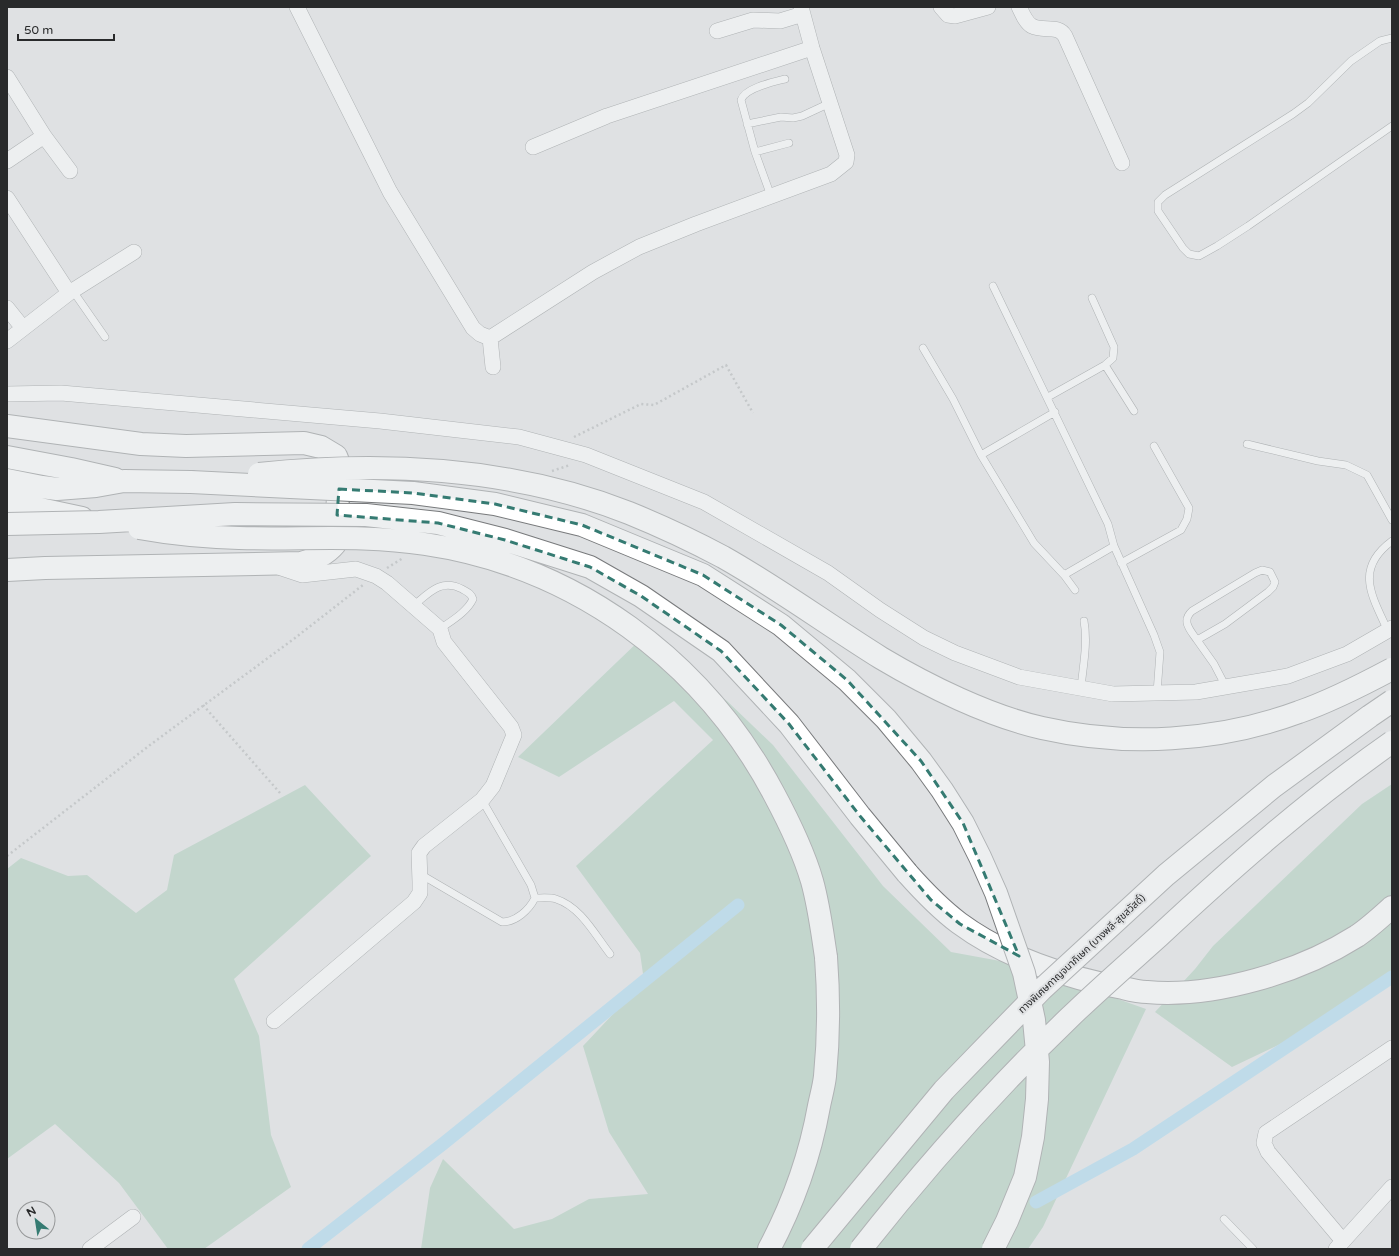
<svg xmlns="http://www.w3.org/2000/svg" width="1399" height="1256" viewBox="0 0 1399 1256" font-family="'Varela Round','Noto Sans Thai',sans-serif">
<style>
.green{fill:#a3c7b2}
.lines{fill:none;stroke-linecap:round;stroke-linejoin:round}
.canal{stroke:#9ad2f0;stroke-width:13}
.lane-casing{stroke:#787a7c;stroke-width:8}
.street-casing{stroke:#787a7c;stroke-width:16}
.highway-casing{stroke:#787a7c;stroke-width:24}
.path{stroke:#a7a8aa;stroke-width:2.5;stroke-dasharray:2 3;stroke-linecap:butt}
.lane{stroke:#fff;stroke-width:7}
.street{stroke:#fff;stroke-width:15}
.highway{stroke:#fff;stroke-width:22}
.highway-bridge-casing{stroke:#787a7c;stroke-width:24;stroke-linecap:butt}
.highway-bridge{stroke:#fff;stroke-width:22}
.marked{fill:none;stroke:#357b72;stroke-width:3;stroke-dasharray:8 5;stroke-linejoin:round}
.labels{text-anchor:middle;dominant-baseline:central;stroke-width:4;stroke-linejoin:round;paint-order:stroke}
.street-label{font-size:10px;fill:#292a2b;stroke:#dfe1e3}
</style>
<rect width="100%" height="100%" fill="#dfe1e3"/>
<path class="green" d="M643 637 727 701 773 745 883 886 951 952 1022 965 1146 1009 1043 1227 1028 1249H421L430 1188 443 1159 514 1229 552 1219 589 1199 648 1194 609 1132 583 1046 644 981 640 953 576 866 713 740 674 701 559 777 518 757Z
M1392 784V972L1318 1026 1232 1067 1155 1012 1195 969 1213 946 1362 804Z
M305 785 371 856 234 979 259 1036 271 1135 291 1187 204 1249H168L119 1183 55 1124 7 1159V869L21 858 68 876 87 875 136 913 167 890 174 855Z"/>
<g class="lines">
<path class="canal" d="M1036 1202 1133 1149 1392 977
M308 1249 444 1143 738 905"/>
<g class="lane-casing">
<path id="lane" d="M1392 38 1380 41 1351 61 1308 103 1293 114 1165 195 1158 202V211L1183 248 1189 254 1199 256 1217 246 1248 226 1392 126
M747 124 781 117 793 118 802 116 830 103
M755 152 789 143
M771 196 755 152 741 100C745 88 773 82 785 79
M993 286 1108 524 1114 546 1154 635 1160 652 1157 693
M73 291 105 337
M923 348 953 399 981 455 1034 543 1064 575 1075 590
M1105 365 1134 411
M1048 397 1105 365 1113 358 1114 347 1092 298
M1247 444 1318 461 1346 465 1367 475 1392 520
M981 455 1055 412
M1121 563 1181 530 1187 519 1189 508 1154 446
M1064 575 1114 546
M413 606C429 593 441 578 462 589 467 592 471 593 473 599 467 612 451 621 440 629
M1388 631C1372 596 1354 569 1392 541
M1197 640C1190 630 1181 621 1192 611L1255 573 1262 570 1270 572 1275 582 1273 587 1268 592 1225 624 1197 640 1214 664 1226 687
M1081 688C1083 666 1088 643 1084 621
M420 874 502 922C516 922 529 910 535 898L531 885 482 800
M535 898C541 898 550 897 556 899 581 907 595 935 610 954
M1224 1219 1253 1249"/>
</g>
<g class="street-casing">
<path id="street" d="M297 7 390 192 473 328 480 334 490 338 593 272 639 247 696 224 831 174 846 162 847 155 812 48 801 7
M941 7 948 15 955 16 988 7
M1019 7C1022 13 1026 23 1032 26 1043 32 1058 24 1065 36L1122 163
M717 31 753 20 780 21 803 14
M7 77 44 136 70 171
M533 147 607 116 812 48
M7 161 44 136
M7 198 69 293
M7 308 23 328
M490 338 493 367
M7 341 69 293 134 252
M7 394 61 393 380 421 519 437 586 455 704 502 828 573 880 610 924 638 955 653 1019 677 1113 694 1196 692 1288 676 1347 654 1392 628
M274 1021 414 902 420 893V882L419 853 424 846 482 800 493 786 514 735 511 727 444 642 440 629 387 583 376 576 356 569 302 575 281 568
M1343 1241 1268 1152 1264 1143 1266 1133 1392 1048
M90 1249 133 1217
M1336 1249 1392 1187"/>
</g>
<g class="highway-casing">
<path id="highway" d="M7 426 141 444 186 446 304 443 321 447 336 456 340 466 335 544C326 555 315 559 301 563L45 568 7 570
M7 457 71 469 115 479
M7 480 42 487 57 489 96 486 124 481 191 482
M7 502 82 518
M907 873C923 891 939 908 959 923 1005 957 1067 978 1123 988 1131 990 1139 992 1147 992 1215 998 1300 972 1357 936 1369 928 1381 917 1392 907
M769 1249C793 1204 810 1156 819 1106 821 1096 824 1086 825 1076 829 1036 829 997 826 957"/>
</g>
<path class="path" d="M574 437 641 404 654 405 726 365 753 413
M552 471 570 465
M387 568 403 558
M203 705 280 793
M7 856 150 745 295 638 363 585"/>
<use href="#lane" class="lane"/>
<use href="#street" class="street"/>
<use href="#highway" class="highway"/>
<g class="highway-bridge-casing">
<path id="highway-bridge" d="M259 474C384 461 512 467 629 513 661 526 693 541 723 557 778 588 828 625 881 658 928 686 989 716 1042 728 1126 747 1218 742 1299 712 1331 701 1362 685 1392 669
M191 482 413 493 495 504 582 525 703 575 781 625 847 680 886 719 921 761 942 790 963 823 980 857 996 893 1024 973 1034 1020 1038 1062 1037 1099 1033 1137 1025 1177 1007 1221 993 1249
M7 524 99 522 235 514 366 515 438 523 505 540 590 567 641 596 721 651 789 724 860 816 907 873
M139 528C172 534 205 537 239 538 301 540 363 534 425 544 575 566 703 660 774 794 789 822 803 850 812 881 819 906 822 931 826 957
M812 1249 944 1090 1041 990 1166 875 1274 786 1370 716 1392 701
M861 1249C925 1168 994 1090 1069 1018 1098 990 1129 963 1159 936 1233 867 1309 800 1392 742"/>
</g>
<use href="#highway-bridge" class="highway-bridge"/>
</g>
<path d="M0 0H1399V1256H0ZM339 489 413 493 495 504 582 525 703 575 781 625 847 680 921 761 963 823 1019 956 960 924 931 900 860 816 789 724 721 651 641 596 590 567 505 540 438 523 337 515Z" fill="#dfe1e3" fill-opacity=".55" fill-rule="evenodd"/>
<path class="marked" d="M339 489 413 493 495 504 582 525 703 575 781 625 847 680 921 761 963 823 1019 956 960 924 931 900 860 816 789 724 721 651 641 596 590 567 505 540 438 523 337 515Z"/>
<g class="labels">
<g class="street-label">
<text transform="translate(1082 954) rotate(-43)">ทางพิเศษกาญจนาภิเษก (บางพลี-สุขสวัสดิ์)</text>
</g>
</g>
<rect width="1399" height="1256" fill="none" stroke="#292a2b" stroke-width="16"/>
<g transform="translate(36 1220) rotate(330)"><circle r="19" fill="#dfe1e3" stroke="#969899"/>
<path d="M0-3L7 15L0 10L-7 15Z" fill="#357b72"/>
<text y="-6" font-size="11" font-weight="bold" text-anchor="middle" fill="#292a2b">N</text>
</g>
<path d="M18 34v6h96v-6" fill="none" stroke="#292a2b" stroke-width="2"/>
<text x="24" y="34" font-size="12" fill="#292a2b" stroke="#dfe1e3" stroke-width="3" paint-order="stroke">50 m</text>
</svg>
